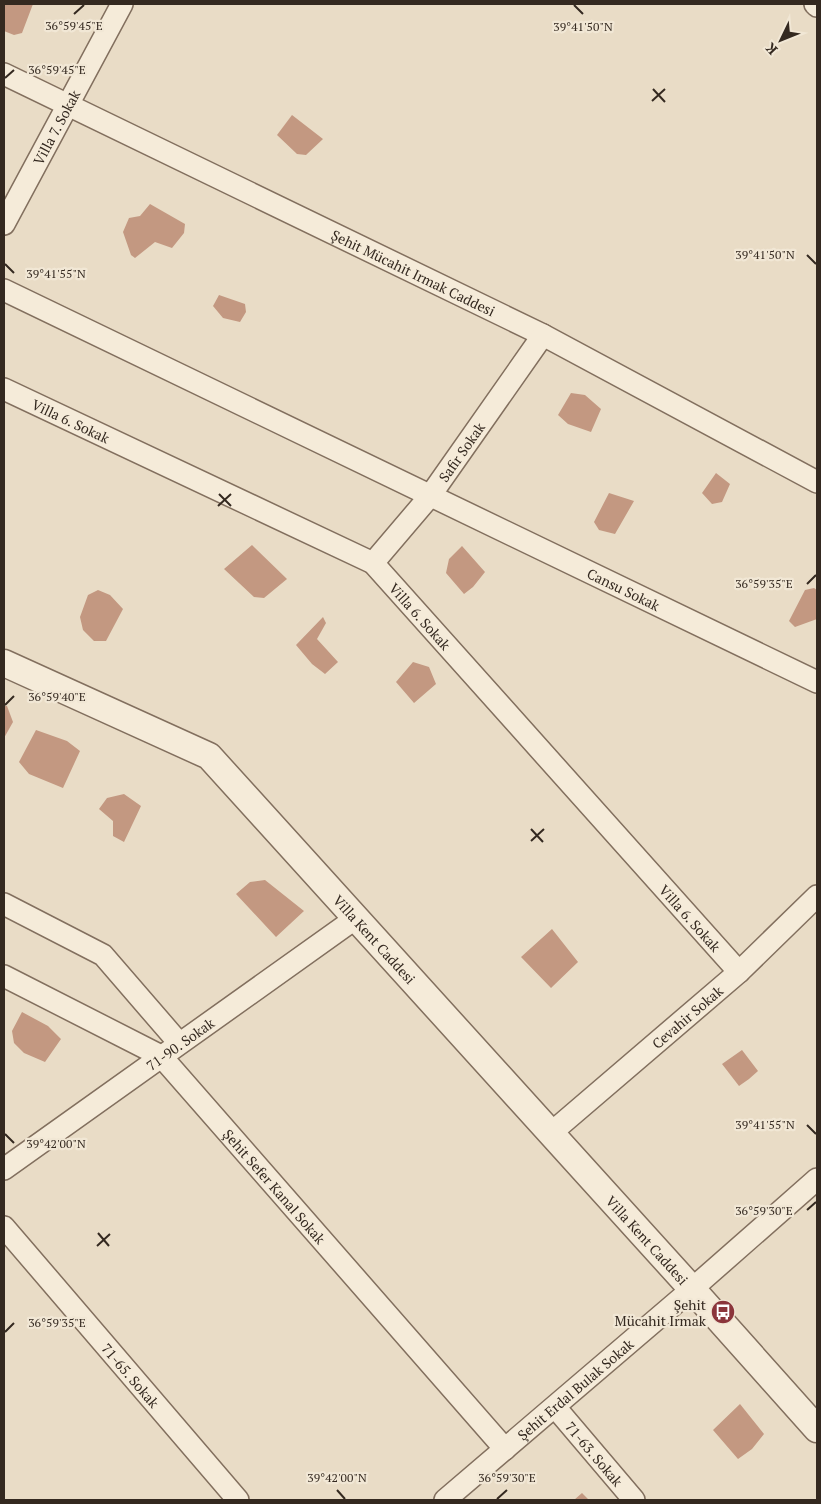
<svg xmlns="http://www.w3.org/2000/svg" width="821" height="1504" viewBox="0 0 821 1504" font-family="'PT Serif',serif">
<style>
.building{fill:#c39881}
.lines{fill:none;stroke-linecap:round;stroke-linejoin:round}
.minor-casing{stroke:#826f5e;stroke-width:24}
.tertiary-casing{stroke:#826f5e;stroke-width:29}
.minor{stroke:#f5ebd9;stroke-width:21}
.tertiary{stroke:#f5ebd9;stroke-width:26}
.ticks{fill:none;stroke:#342920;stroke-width:2}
.labels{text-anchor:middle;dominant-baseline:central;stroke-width:4.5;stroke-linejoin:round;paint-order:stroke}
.street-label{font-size:14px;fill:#342920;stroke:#f1e7d5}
.poi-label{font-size:14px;fill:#342920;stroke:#f1e7d5;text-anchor:end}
.ticks-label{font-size:12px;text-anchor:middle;fill:#342920;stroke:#f1e7d5;stroke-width:4.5;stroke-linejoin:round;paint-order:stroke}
</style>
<rect width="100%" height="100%" fill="#e9dcc6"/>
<path class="building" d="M4 4H33L22 33 14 35 4 31Z
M292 115 323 139 306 155 297 154 277 135Z
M150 204 185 224 184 233 172 248 155 242 135 258 131 255 123 232 129 218 140 216Z
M219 295 245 304 246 312 240 322 223 318 213 306Z
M571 393 585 395 601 409 591 432 568 424 558 415Z
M716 473 730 484 722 502 712 504 702 493Z
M609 493 634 501 615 534 599 530 594 522Z
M252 545 287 579 264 598 254 597 224 569Z
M462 546 485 572 473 587 464 594 446 573 449 559Z
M814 588 817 590V619L795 627 789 621 805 590Z
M98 590 110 595 123 609 106 641H94L83 630 80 617 88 595Z
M323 617 326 623 317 639 338 662 325 674 312 664 296 645Z
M413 662 429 667 436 684 414 703 396 682Z
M4 706H7L13 722 4 738Z
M36 730 67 741 80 751 63 788 29 774 19 762Z
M124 794 141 806 124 842 113 836V821L99 809 107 798Z
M265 880 304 911 276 937 236 894 250 882Z
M552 929 578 962 551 988 521 957Z
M22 1012 48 1026 61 1039 45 1062 24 1053 14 1043 12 1031Z
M742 1050 758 1071 749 1079 739 1086 722 1064Z
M740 1404 764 1434 752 1449 738 1459 713 1430Z
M582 1493 589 1500H574Z"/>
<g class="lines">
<g class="minor-casing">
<g id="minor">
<path d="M815 4 817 6"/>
<path id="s1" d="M4 74 543 335 817 482"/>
<path id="s2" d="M4 224 122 4"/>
<path id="s3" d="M4 290 817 682"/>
<path id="s4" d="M4 389 373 563 739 972"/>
<path id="s5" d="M373 563 430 496 543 335"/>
<path d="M4 904 103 955 179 1043"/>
<path id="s6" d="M4 976 161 1056 505 1449"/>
<path id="s7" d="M551 1133 739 972 817 896"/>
<path id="s8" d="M4 1169 356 918"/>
<path id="s9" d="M4 1227 238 1500"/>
<path id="s10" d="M555 1407 634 1500"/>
<path id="s11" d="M445 1500 692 1289 817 1179"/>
</g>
</g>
<g class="tertiary-casing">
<g id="tertiary">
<path id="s12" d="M4 663 209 756 692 1289 817 1429"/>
</g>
</g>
<use href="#minor" class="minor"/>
<use href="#tertiary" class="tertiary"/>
</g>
<path class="ticks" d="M574 5 583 14M74 14 84 5M5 78 14 70M653 89 665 102M652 101 665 89M807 255 816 264M5 264 14 273M219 494 231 506M218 506 231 494M807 584 816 575M5 705 14 696M531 829 543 842M531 841 544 829M807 1125 816 1134M5 1134 14 1143M807 1210 816 1202M98 1233 109 1246M97 1246 110 1234M5 1332 14 1323M337 1490 345 1499M497 1499 507 1490"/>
<defs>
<g id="bus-disc" transform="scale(1.25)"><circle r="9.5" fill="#8b353b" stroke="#f1e7d5"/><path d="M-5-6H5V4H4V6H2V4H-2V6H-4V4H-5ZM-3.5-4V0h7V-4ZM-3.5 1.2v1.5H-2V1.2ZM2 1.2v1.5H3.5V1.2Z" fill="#fff"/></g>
</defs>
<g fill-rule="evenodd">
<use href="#bus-disc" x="723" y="1312"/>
</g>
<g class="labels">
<g class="street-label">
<text stroke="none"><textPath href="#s2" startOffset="110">Villa 7. Sokak</textPath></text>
<text stroke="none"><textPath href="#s1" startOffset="455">Şehit Mücahit Irmak Caddesi</textPath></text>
<text stroke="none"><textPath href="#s4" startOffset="74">Villa 6. Sokak</textPath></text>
<text stroke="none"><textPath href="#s5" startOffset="142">Safir Sokak</textPath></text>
<text stroke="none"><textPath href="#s3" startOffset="688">Cansu Sokak</textPath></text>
<text stroke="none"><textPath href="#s4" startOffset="479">Villa 6. Sokak</textPath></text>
<text stroke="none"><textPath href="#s4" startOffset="884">Villa 6. Sokak</textPath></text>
<text stroke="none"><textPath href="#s12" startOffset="472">Villa Kent Caddesi</textPath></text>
<text stroke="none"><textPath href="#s7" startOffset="179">Cevahir Sokak</textPath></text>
<text stroke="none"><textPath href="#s8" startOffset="216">71-90. Sokak</textPath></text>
<text stroke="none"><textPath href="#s6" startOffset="349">Şehit Sefer Kanal Sokak</textPath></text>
<text stroke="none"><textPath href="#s12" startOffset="878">Villa Kent Caddesi</textPath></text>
<text stroke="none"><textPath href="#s9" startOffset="195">71-65. Sokak</textPath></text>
<text stroke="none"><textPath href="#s11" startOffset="171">Şehit Erdal Bulak Sokak</textPath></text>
<text stroke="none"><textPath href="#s10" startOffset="61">71-63. Sokak</textPath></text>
</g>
<g class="poi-label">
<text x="706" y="1304">Şehit<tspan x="706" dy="16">Mücahit Irmak</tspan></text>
</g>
</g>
<g class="ticks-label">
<text x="74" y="30">36°59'45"E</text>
<text x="583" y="31">39°41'50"N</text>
<text x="57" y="74">36°59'45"E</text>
<text x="765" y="259">39°41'50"N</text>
<text x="56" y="278">39°41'55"N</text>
<text x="764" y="588">36°59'35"E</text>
<text x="57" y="701">36°59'40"E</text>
<text x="765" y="1129">39°41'55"N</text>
<text x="56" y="1148">39°42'00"N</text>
<text x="764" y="1215">36°59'30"E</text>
<text x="57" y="1327">36°59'35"E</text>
<text x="337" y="1482">39°42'00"N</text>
<text x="507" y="1482">36°59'30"E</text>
</g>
<rect width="821" height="1504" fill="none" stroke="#342920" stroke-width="10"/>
<g transform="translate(781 40) rotate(227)" stroke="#f1e7d5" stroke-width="4" paint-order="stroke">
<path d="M0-4L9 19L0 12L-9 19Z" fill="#342920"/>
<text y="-8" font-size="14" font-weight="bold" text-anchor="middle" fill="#342920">K</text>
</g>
</svg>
